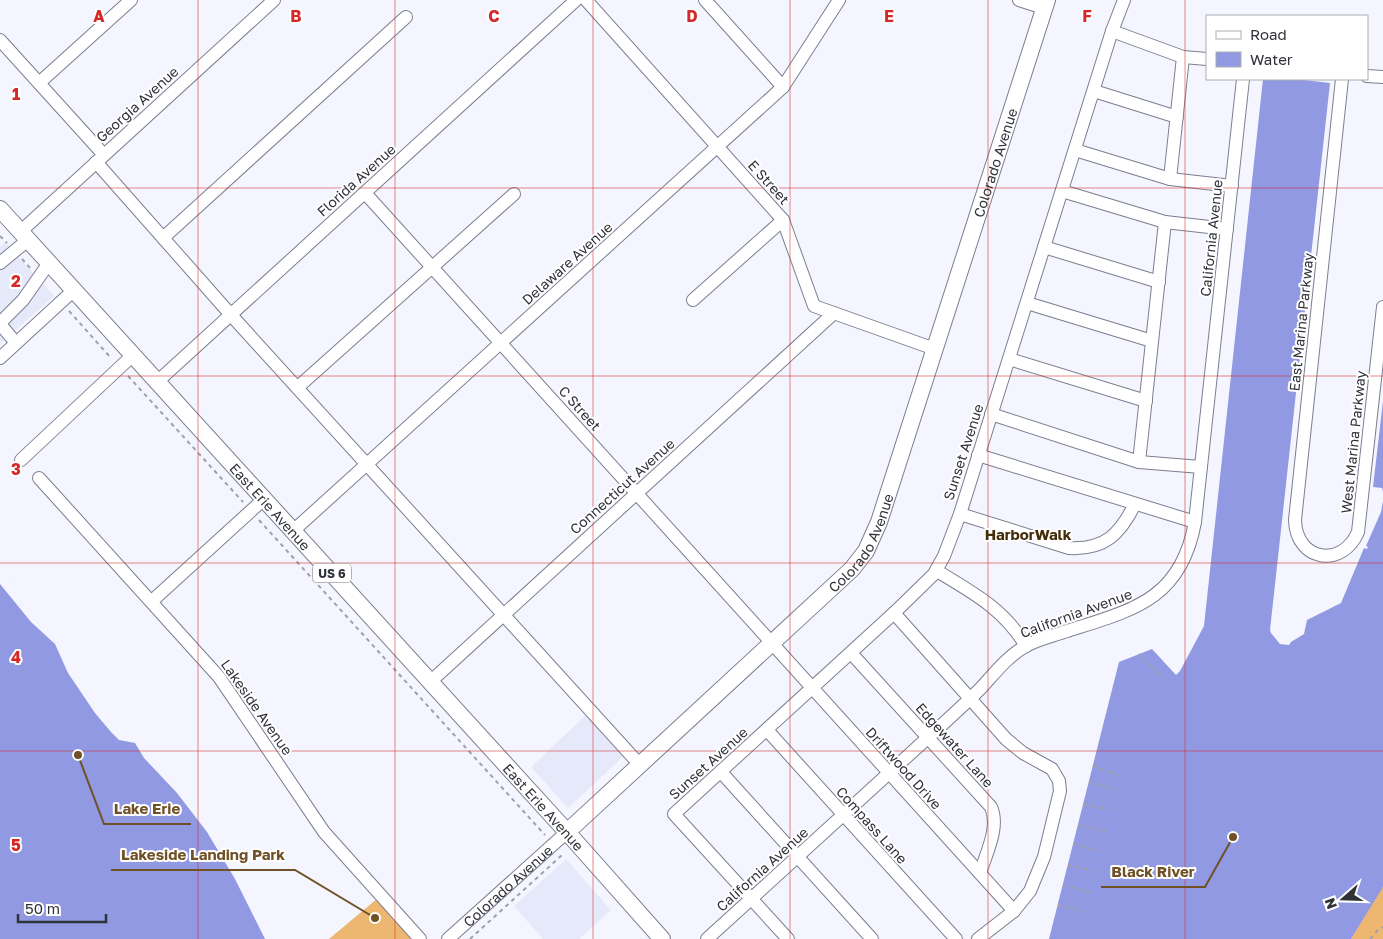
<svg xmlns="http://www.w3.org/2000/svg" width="1383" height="939" viewBox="0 0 1383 939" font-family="'Golos Text',sans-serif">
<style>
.built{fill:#e6e9fa}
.green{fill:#edb772}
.water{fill:#9099e2}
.pier{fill:#f4f5fe}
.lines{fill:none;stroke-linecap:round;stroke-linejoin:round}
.minor-casing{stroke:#7b7e90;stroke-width:14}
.major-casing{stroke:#7b7e90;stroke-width:18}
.path{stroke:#9fa0a9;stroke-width:2;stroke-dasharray:4 4;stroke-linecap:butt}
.minor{stroke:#fff;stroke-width:12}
.major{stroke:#fff;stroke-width:16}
.grid{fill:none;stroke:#d62828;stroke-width:1;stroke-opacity:0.55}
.labels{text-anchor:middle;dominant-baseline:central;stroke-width:4;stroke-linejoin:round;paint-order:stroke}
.shield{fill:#fff;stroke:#6e7074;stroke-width:1}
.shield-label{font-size:12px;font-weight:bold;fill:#303239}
.street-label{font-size:14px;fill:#303239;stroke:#fff}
.neighbourhood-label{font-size:15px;font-weight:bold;fill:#452d09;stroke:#fff}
.grid-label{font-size:16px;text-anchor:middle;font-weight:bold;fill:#d62828;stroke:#fff;stroke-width:4;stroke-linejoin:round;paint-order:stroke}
.leader{fill:none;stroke:#705126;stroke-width:2}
.callout-dot{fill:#705126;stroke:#fff;stroke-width:2}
.callout-label{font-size:15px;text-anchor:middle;font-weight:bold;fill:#705126;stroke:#fff;stroke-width:4;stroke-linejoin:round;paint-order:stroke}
</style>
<rect width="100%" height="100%" fill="#f4f5fe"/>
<path class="built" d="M5 242 54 296 2 342 0 340V247Z
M586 715 623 757 568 808 531 767Z
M566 859 611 910 579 939H543L514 906Z"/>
<path class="green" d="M1383 887V939H1351L1381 889Z
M378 898 416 939H329Z"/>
<path class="water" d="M1263 79H1295L1330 83 1270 630 1271 633 1280 644 1289 645 1291 642 1304 634 1307 620 1341 603 1364 548 1367 549 1368 547 1366 546 1381 512 1383 501V887L1351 939H1049L1119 662 1152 649 1176 675 1180 671 1204 626Z
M1383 401V492L1382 488 1373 487Z
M0 562 126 735H136L224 850 284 939H0Z"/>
<path class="pier" d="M0 560 12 578 53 619 82 672 127 733H138L177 773 205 812 226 849 240 870 245 872 277 921 286 939H265L235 879 207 832 177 793 144 758 135 743 119 740 111 732 95 713 68 673 55 644 31 622 0 584Z"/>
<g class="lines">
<g class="minor-casing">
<g id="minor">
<path d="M586 0 783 220 814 306 935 349"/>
<path d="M705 0 783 87"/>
<path d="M1019 0 1044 8"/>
<path d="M1112 31 1183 57 1207 59"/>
<path d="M0 40 104 155"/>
<path d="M1367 76 1383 77"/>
<path d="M1342 79 1295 520C1296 561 1342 569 1358 532L1383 307"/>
<path d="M39 83 131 0"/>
<path d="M1094 91 1177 117"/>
<path d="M1075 150 1170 179 1232 186"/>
<path d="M96 162 231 315 640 765"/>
<path d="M1170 179 1183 57"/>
<path d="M1062 191 1165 222 1227 229"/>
<path d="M365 193 1014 911"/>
<path d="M20 232 274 0"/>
<path d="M163 238 406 17"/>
<path d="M1044 247 1159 282"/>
<path d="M0 263 28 240"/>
<path d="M693 300 783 220"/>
<path d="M1027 303 1152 341"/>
<path d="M0 323 23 300 49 263"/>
<path d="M0 324 16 343"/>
<path d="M0 358 74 290"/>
<path d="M1009 359 1146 401"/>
<path d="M157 382 576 0"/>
<path d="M298 387 514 194"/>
<path d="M991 414 1139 462 1201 467"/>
<path d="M978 455 1195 522"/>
<path d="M21 460 133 355"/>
<path d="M1139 462 1165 222"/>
<path d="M39 478 219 677 324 832 420 939"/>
<path d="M960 514 1069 548C1105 550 1120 534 1135 504"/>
<path d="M293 531 783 87 839 0"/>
<path d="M937 571C972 592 1004 609 1026 646"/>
<path d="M152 601 264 499"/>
<path d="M894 613 1006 739 1023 753 1052 769 1059 781 1060 791 1044 857 1030 891 1014 911 978 939"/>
<path d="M851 653 991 807C1000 827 986 854 980 873"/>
<path d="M430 682 834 313"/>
<path d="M767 730 956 939"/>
<path d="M721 772 872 939"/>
<path id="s1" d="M448 939 567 832"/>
<path d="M707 939C787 867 866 794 945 722 957 711 969 700 981 688 994 674 1007 657 1024 647 1037 639 1053 636 1067 631 1133 610 1181 600 1195 522L1243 79"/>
<path d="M788 939 674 814 894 613 934 574 944 556 960 514 1112 31 1124 0"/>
</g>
</g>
<g class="major-casing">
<g id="major">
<path id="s2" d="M0 209 567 832 662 939"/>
<path id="s3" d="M567 832 852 569 866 551 879 522 1047 0"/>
</g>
</g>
<path class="path" d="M0 236 7 243
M22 259 31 269
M69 311 111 358
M128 376 243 502
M259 520 545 835
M1139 654 1162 678
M1093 765 1118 776
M1089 783 1115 789
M1084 804 1110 810
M1078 825 1105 831
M1074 844 1100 851
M1068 865 1094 871
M1063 885 1089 892
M1058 905 1083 911
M470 939 562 855 561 854
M1370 939 1378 930 1383 927"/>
<use href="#minor" class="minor"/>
<use href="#major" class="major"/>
</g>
<path class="grid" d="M198 0V939M395 0V939M593 0V939M790 0V939M988 0V939M1185 0V939M0 188H1383M0 376H1383M0 563H1383M0 751H1383"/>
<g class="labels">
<rect class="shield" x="313" y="563.5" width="38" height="19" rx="4"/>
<g class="shield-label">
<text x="332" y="573">US 6</text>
</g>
<g class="street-label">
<text transform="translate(137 104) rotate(-42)">Georgia Avenue</text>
<text stroke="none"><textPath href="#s3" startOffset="820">Colorado Avenue</textPath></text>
<text transform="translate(356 180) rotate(-42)">Florida Avenue</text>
<text transform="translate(769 182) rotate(48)">E Street</text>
<text transform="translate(1211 238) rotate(-84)">California Avenue</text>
<text transform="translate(567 263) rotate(-42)">Delaware Avenue</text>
<text transform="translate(1301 322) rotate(-84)">East Marina Parkway</text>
<text transform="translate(580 408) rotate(48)">C Street</text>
<text transform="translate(1353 442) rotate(-84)">West Marina Parkway</text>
<text transform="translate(963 452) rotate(-72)">Sunset Avenue</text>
<text transform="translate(622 486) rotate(-42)">Connecticut Avenue</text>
<text stroke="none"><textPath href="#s2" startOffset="402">East Erie Avenue</textPath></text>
<text stroke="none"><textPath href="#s3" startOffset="415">Colorado Avenue</textPath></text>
<text transform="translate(1076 613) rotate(-20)">California Avenue</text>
<text transform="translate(257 707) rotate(55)">Lakeside Avenue</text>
<text transform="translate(955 745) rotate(48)">Edgewater Lane</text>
<text transform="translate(708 763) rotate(-42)">Sunset Avenue</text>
<text transform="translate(904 768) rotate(48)">Driftwood Drive</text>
<text stroke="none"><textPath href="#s2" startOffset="808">East Erie Avenue</textPath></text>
<text transform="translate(872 825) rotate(48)">Compass Lane</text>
<text transform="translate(762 869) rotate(-42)">California Avenue</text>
<text stroke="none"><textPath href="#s1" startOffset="80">Colorado Avenue</textPath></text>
</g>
<g class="neighbourhood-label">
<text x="1028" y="534">HarborWalk</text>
</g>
</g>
<g class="grid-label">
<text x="99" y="22">A</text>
<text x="296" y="22">B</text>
<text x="494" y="22">C</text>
<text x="692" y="22">D</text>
<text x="889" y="22">E</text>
<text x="1087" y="22">F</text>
<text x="16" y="100">1</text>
<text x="16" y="287">2</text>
<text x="16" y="475">3</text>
<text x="16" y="663">4</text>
<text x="16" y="851">5</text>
</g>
<path class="leader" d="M78 755L104 824H191M375 918L295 870H111M1233 837L1205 887H1101"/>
<g class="callout-dot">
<circle cx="78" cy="755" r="5"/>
<circle cx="375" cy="918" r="5"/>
<circle cx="1233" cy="837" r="5"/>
</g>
<g class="callout-label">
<text x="147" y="814">Lake Erie</text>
<text x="203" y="860">Lakeside Landing Park</text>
<text x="1153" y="877">Black River</text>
</g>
<rect x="1206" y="15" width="162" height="65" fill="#ffffff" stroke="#acadb0"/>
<rect x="1216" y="31" width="25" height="8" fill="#ffffff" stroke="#acadb0"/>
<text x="1250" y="40" font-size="15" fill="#303239">Road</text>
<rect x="1216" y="52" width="25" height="15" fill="#9099e2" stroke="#acadb0"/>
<text x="1250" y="65" font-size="15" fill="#303239">Water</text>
<g transform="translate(1343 899) rotate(250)" stroke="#ffffff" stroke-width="4" paint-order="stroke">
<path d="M0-4L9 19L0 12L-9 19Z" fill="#303239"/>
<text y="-8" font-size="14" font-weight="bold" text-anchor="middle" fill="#303239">N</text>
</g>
<path d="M18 914v8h88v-8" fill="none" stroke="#303239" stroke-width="2.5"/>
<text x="25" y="914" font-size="15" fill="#303239" stroke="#ffffff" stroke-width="4" paint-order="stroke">50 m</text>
</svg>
